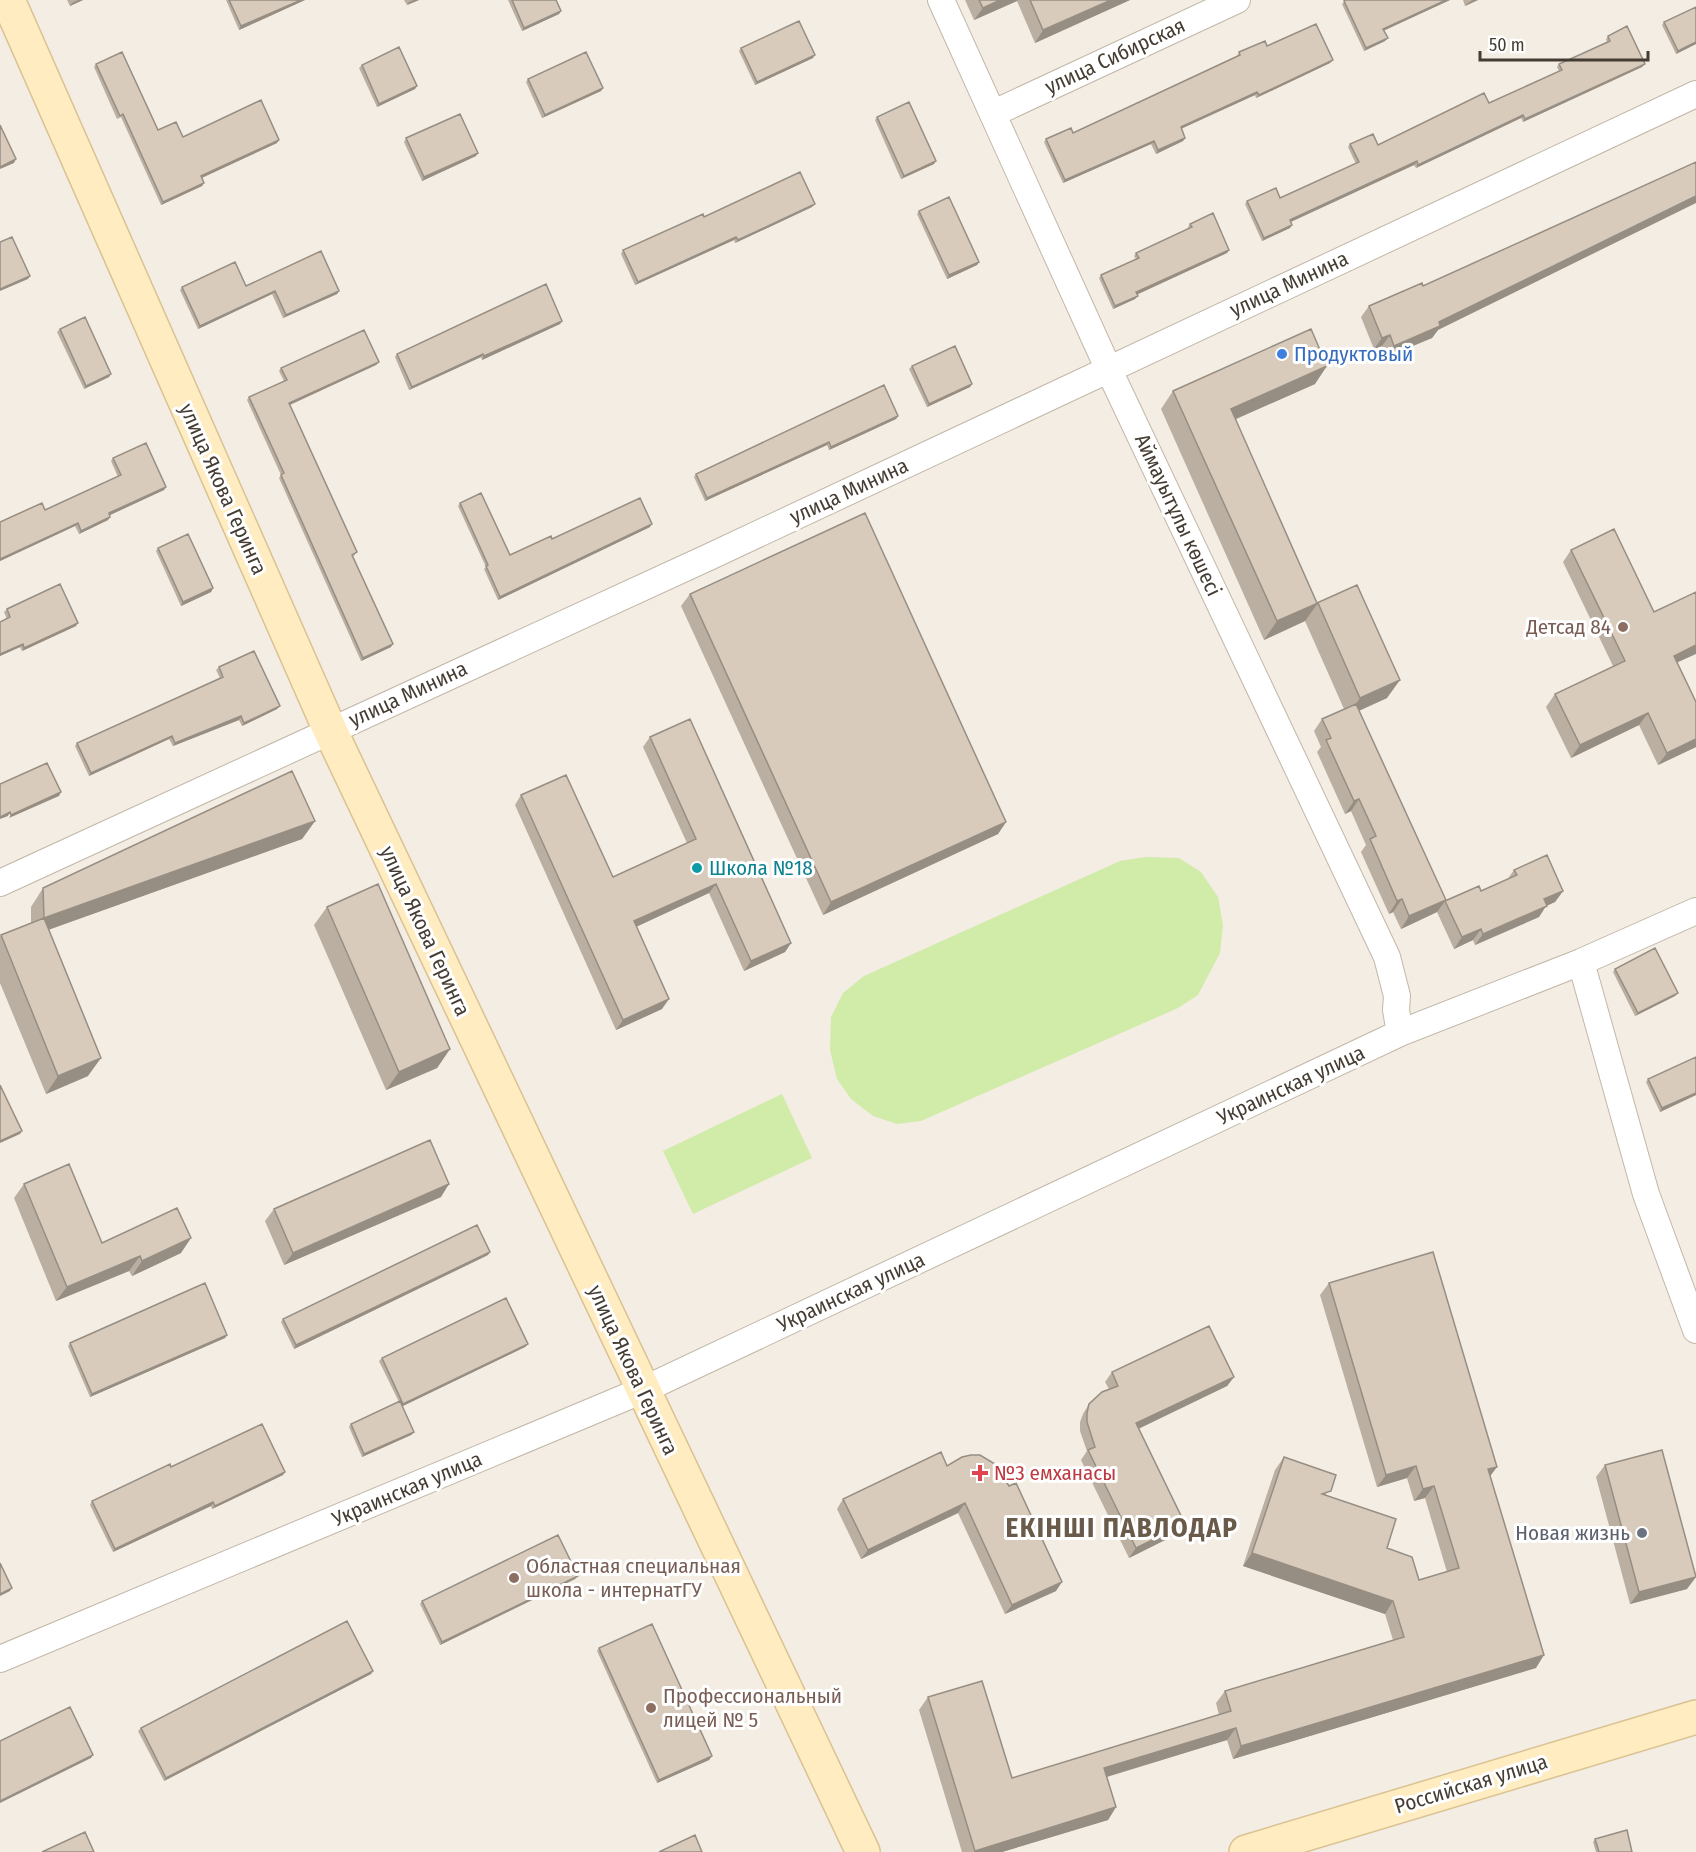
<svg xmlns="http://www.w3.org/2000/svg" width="1696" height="1852" viewBox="0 0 1696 1852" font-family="'Fira Sans Condensed',sans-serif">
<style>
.garden{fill:#d1eba9}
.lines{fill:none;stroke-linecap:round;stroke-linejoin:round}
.street-casing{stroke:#c2b7a8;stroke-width:28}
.secondary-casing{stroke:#dac292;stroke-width:36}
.street{stroke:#fff;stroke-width:26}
.secondary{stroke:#ffecc1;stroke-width:33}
.wall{fill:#baafa1}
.shaded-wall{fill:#978e83}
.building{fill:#d8cbbb;stroke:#978e83;stroke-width:1.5}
.shop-dot{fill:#3f7fe0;stroke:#fff;stroke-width:2}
.education-dot{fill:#8d6e63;stroke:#fff;stroke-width:2}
.culture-dot{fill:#0f9aa8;stroke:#fff;stroke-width:2}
.health-dot{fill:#e0444e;stroke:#fff;stroke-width:2}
.worship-dot{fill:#6b7280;stroke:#fff;stroke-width:2}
.labels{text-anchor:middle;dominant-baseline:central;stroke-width:6;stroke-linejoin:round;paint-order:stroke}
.street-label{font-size:21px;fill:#453d33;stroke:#fff}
.shop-label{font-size:21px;fill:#366cbe;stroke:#fff;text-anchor:start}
.education-label{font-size:21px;fill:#785e54;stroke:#fff;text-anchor:start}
.culture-label{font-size:21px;fill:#0d838f;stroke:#fff;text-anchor:start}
.health-label{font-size:21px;fill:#be3a42;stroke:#fff;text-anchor:start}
.worship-label{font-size:21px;fill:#5b616d;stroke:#fff;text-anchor:end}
.district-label{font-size:27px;font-weight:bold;letter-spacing:1.5px;fill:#695a4a;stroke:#fff}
</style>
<rect width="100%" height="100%" fill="#f3ede3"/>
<path class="garden" d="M1145 857 1179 858 1201 872 1218 897 1223 925 1220 953 1198 995 1178 1008 921 1121 897 1124 873 1116 851 1099 837 1079 830 1050 831 1017 843 993 864 976 1120 861Z
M782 1094 812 1158 693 1214 663 1151Z"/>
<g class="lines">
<g class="street-casing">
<path id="street" d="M941 0 1108 368 1387 957 1397 996 1396 1010 1400 1033
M994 113 1237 0
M0 883 709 557 1696 94
M1581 962 1646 1194 1696 1330
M0 1659 643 1390 1400 1033 1581 962 1696 911"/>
</g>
<g class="secondary-casing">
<path id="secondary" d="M8 0 330 730 863 1852
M1246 1852 1696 1717"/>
</g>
<use href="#street" class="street"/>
<use href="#secondary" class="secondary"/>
</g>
<path class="wall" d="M67 0H83L70 6Z
M226 0H305L239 30Z
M404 0H419L407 5Z
M508 0H556L561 11 559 14 522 31Z
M965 0H1130L1035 43 1017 1 974 20Z
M1346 0H1450L1384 30 1385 41 1364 51 1342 4Z
M1463 0H1478L1465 6Z
M1664 22 1696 44 1676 54 1662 25Z
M1608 36 1642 67 1523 122 1521 118 1416 168 1414 165 1291 222 1290 228 1262 241 1245 204 1247 201 1280 198 1356 164 1348 147 1350 144 1378 145 1489 103 1559 71 1557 67 1559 64 1607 42 1606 39Z
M1267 46 1330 63 1256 98 1255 95 1181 129 1185 138 1183 141 1156 154 1151 144 1063 183 1044 142 1046 139 1073 133 1237 56 1239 52Z
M741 48 813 58 755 85 739 51Z
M96 64 158 130 183 137 277 143 202 178 204 183 202 186 161 205 121 117 117 119 94 67Z
M362 65 417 86 415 89 377 107 359 68Z
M528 79 603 88 601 91 542 118 526 82Z
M877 117 934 164 901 179 875 120Z
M406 138 476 156 422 181 404 142Z
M812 207 735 243 734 240 635 285 621 254 623 250 704 217Z
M919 211 979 262 977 265 947 279 917 214Z
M1190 224 1229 250 1227 253 1137 294 1135 299 1113 309 1099 278 1101 275 1136 259 1134 256 1136 253 1189 229 1188 227Z
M246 286 339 291 337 294 283 318 272 294 198 329 180 290 182 287Z
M1423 286 1438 330 1432 338 1386 357 1382 346 1374 349 1361 317 1369 306Z
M562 321 560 324 482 360 481 357 409 390 395 357 397 354Z
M60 329 109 377 84 389 57 332Z
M379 362 376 365 290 405 355 555 353 556 391 647 361 661 279 478 281 475 247 400 249 397 284 381 279 371 281 368Z
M912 366 972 384 970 387 927 407 909 369Z
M1315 384 1235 419 1317 603 1387 698 1359 711 1445 901 1481 891 1507 880 1514 870 1563 891 1555 902 1546 906 1539 917 1475 945 1473 940 1454 949 1437 912 1401 929 1393 912 1389 914 1361 852 1366 845 1351 811 1345 814 1317 752 1321 747 1314 731 1322 719 1344 709 1305 621 1264 640 1161 409 1173 391Z
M898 416 896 419 829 450 827 445 705 501 694 477 696 474Z
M113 458 166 487 164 490 109 515 108 520 79 534 75 526 0 561V522L45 510 118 477 111 461Z
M460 503 510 555 552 539 650 527 498 600 484 569 486 567 458 506Z
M158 548 213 588 211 592 181 606 156 551Z
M1571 550 1677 663 1696 702V747L1658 765 1639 725 1571 758 1546 707 1555 694 1613 666 1563 562Z
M690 594 1006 822 998 834 823 915 681 606Z
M7 609 76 626 22 651 20 647 0 656V622L7 619 4 612Z
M219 667 277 709 242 726 239 720 173 746 169 739 89 776 75 746 77 743 220 678 216 670Z
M650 737 791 943 785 952 744 971 709 893 636 927 662 1009 616 1030 515 805 521 795 613 877 687 843 643 747Z
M315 821 302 839 48 930 88 1076 46 1094 0 983V936L31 923V907L43 888Z
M327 907 450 1049 437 1068 386 1090 314 925Z
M1615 969 1675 996 1635 1016 1613 972Z
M1696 1057V1095L1660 1112 1646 1082 1648 1079Z
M24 1184 102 1243 181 1253 132 1276 129 1271 56 1301 14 1198Z
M441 1197 284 1265 265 1221 274 1209Z
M488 1255 294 1349 281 1322 283 1319Z
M1329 1283 1490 1476 1536 1668 1233 1759 1227 1740 1107 1777 1116 1807 1108 1820 1002 1852H962L919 1710 928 1697 1012 1778 1219 1715 1216 1703 1225 1691 1393 1640 1385 1614 1243 1566 1275 1470 1284 1457 1387 1548 1419 1580 1447 1572 1425 1498 1414 1501 1407 1478 1377 1487 1320 1295Z
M227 1335 225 1338 90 1397 68 1346 70 1343Z
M528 1344 525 1347 402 1406 414 1432 411 1435 362 1457 349 1427 351 1424 399 1402 379 1361 382 1358Z
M1112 1372 1234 1377 1227 1386 1139 1428 1179 1533 1129 1558 1081 1460 1087 1451 1080 1431V1422L1083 1414 1089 1404 1109 1389 1105 1382Z
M1605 1465 1687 1589 1630 1604 1596 1477Z
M947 1466 1056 1591 1005 1614 958 1513 861 1559 837 1509 843 1499Z
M171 1467 285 1472 283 1475 212 1509 211 1506 113 1552 90 1505 92 1501Z
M575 1579 440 1645 420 1604 422 1601Z
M599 1648 712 1756 709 1760 657 1783 597 1651Z
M373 1671 371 1674 164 1781 138 1731 141 1728Z
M1595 1839 1632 1852H1596L1593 1842Z"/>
<path class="shaded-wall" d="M78 0H83L70 6 72 3Z
M301 0H305L239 30 241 26Z
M414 0H419L407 5 409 2Z
M1000 0H1018L1017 1 974 20 983 8Z
M1111 0H1130L1035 43 1043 30Z
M1446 0H1450L1381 32 1383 29Z
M1473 0H1478L1465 6 1468 3Z
M561 11 559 14 522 31 524 28Z
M1388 38 1385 41 1364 51 1366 48Z
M1696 42V44L1676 54 1678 51Z
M815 55 813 58 755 85 757 82Z
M1333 60 1330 63 1256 98 1259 95Z
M1645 64 1642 67 1523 122 1525 119Z
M417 86 415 89 377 107 379 104Z
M603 88 601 91 542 118 545 115Z
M1257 92 1255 95 1178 130 1181 127Z
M1523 115 1521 118 1416 168 1418 165Z
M1185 138 1183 141 1156 154 1158 150Z
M279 140 277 143 199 179 201 176Z
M1154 141 1151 144 1063 183 1065 180Z
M478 153 476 156 422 181 424 177Z
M16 159 14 163 0 169V167Z
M936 161 934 164 901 179 904 176Z
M1417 161 1414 165 1288 223 1290 220Z
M204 183 202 186 161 205 163 202Z
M1696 196V203L1438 330 1432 338 1386 357 1394 346 1439 322Z
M815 204 812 207 735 243 738 240Z
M1292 225 1290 228 1262 241 1264 238Z
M736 237 734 240 635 285 638 282Z
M1229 250 1227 253 1134 296 1136 292Z
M979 262 977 265 947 279 949 275Z
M30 276 28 279 0 291V289Z
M275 291 272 294 198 329 200 326Z
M339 291 337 294 283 318 286 315Z
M1138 296 1135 299 1113 309 1115 306Z
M562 321 560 324 482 360 484 356Z
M1390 335 1382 346 1374 349 1382 338Z
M483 354 481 357 409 390 412 387Z
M379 362 376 365 287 406 289 403Z
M1327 366 1315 384 1218 427 1231 409Z
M111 374 109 377 84 389 86 386Z
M972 384 970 387 927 407 929 404Z
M898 416 896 419 829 450 831 447Z
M829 442 827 445 705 501 707 498Z
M166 487 164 490 106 517 109 513Z
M110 517 108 520 79 534 81 531Z
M78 523 75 526 0 561V559Z
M652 524 650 527 498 600 500 597Z
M213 588 211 592 181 606 183 602Z
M1318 603 1305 621 1264 640 1277 621Z
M78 623 76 626 22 651 24 648Z
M23 644 20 647 0 656V654Z
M393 644 391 647 361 661 363 658Z
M1696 645V654L1665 668 1674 656Z
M1400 680 1387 698 1347 716 1360 698Z
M280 706 277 709 242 726 244 723Z
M1648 713 1639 725 1571 758 1580 745Z
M241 716 239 720 173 746 175 743Z
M172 736 169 739 89 776 91 773Z
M1696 739V747L1658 765 1667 753Z
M61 792 59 796 9 818 11 815Z
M1359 799 1351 811 1345 814 1354 801Z
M10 812 8 816 0 819V817Z
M315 821 302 839 31 936 44 918Z
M1006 822 998 834 823 915 831 902Z
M716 884 709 893 627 931 634 921Z
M1563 891 1555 902 1546 906 1539 917 1475 945 1483 934 1544 899Z
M1402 899 1393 912 1389 914 1397 901Z
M1446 900 1437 912 1401 929 1409 916Z
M1481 929 1473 940 1454 949 1462 937Z
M791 943 785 952 744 971 751 961Z
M1678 993 1675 996 1635 1016 1638 1013Z
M669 999 662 1009 616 1030 623 1020Z
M450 1049 437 1068 386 1090 399 1072Z
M101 1058 88 1076 46 1094 58 1076Z
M1696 1093V1095L1660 1112 1662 1108Z
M22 1131 20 1134 0 1143V1141Z
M449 1184 441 1197 284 1265 293 1253Z
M191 1238 181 1253 132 1276 142 1261Z
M490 1252 488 1255 294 1349 296 1345Z
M140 1256 129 1271 56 1301 67 1287Z
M227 1335 225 1338 90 1397 92 1394Z
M528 1344 525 1347 401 1407 403 1404Z
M1234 1377 1227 1386 1130 1433 1136 1423Z
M414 1432 411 1435 362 1457 364 1454Z
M1416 1466 1407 1478 1377 1487 1386 1475Z
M1497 1467 1488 1479V1469Z
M285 1472 283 1475 212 1509 215 1506Z
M1434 1486 1425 1498 1414 1501 1423 1489Z
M213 1502 211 1506 113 1552 115 1549Z
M965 1503 958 1513 861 1559 868 1550Z
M1185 1524 1179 1533 1129 1558 1136 1548Z
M1252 1553 1393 1601 1385 1614 1243 1566Z
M578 1576 575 1579 440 1645 442 1642Z
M1696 1577 1687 1589 1630 1604 1639 1592Z
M1062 1582 1056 1591 1005 1614 1012 1605Z
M12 1588 10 1591 0 1596V1594Z
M1544 1655 1536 1668 1233 1759 1241 1746Z
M373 1671 371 1674 164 1781 166 1778Z
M1236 1728 1227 1740 1096 1780 1104 1768Z
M93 1755 91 1758 0 1803V1801Z
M712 1756 709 1760 657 1783 659 1780Z
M1116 1807 1108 1820 1002 1852H974L975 1851Z"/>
<path class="building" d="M229 0H301L241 26Z
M512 0H556L561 11 524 28Z
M979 0H1000L983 8Z
M1030 0H1111L1043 30Z
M1346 0H1446L1383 29 1388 38 1366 48 1344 1Z
M1696 7V42L1678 51 1664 22Z
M799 21 815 55 757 82 741 48Z
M1316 24 1333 60 1259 95 1257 92 1181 127 1185 138 1158 150 1154 141 1065 180 1046 139 1071 128 1073 133 1240 55 1239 52 1265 41 1267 46Z
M1627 26 1645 64 1525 119 1523 115 1418 165 1417 161 1290 220 1292 225 1264 238 1247 201 1276 188 1280 198 1359 162 1350 144 1373 134 1378 145 1484 93 1489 103 1562 70 1559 64 1610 41 1608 36Z
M399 47 417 86 379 104 362 65Z
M122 52 158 130 176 122 183 137 261 100 279 140 201 176 204 183 163 202 123 114 120 116 96 64Z
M586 52 603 88 545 115 528 79Z
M909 102 936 161 904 176 877 117Z
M460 114 478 153 424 177 406 138Z
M0 125 16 159 0 167Z
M1696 162V196L1439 322 1440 326 1394 346 1390 335 1382 338 1369 306 1422 283 1423 286Z
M800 172 815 204 738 240 736 237 638 282 623 250 703 214 704 217Z
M949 197 979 262 949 275 919 211Z
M1213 213 1229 250 1136 292 1138 296 1115 306 1101 275 1139 258 1136 253 1192 227 1190 224Z
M12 237 30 276 0 289V242Z
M321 251 339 291 286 315 275 291 200 326 182 287 235 262 246 286Z
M546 284 562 321 484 356 483 354 412 387 397 354Z
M85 317 111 374 86 386 60 329Z
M1311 329 1327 366 1231 409 1317 603 1357 585 1400 680 1360 698 1318 603 1277 621 1173 391Z
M364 330 379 362 289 403 357 552 352 555 393 644 363 658 281 475 284 473 249 397 287 380 281 368Z
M955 346 972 384 929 404 912 366Z
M884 385 898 416 831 447 829 442 707 498 696 474Z
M146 443 166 487 109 513 110 517 81 531 78 523 0 559V522L42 503 45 510 121 475 113 458Z
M481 493 510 555 551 536 552 539 640 498 652 524 500 597 486 566 488 565 460 503Z
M865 513 1006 822 831 902 690 594Z
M1614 529 1654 612 1696 592V645L1674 656 1696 702V739L1667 753 1648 713 1580 745 1555 694 1625 661 1571 550Z
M188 534 213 588 183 602 158 548Z
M60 584 78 623 24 648 23 644 0 654V622L10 617 7 609Z
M254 651 280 706 244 723 241 716 175 743 172 736 91 773 77 743 223 677 219 667Z
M1356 704 1446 900 1409 916 1402 899 1397 901 1370 839 1376 836 1359 799 1354 801 1326 740 1331 738 1322 719Z
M690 719 791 943 751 961 716 884 634 921 669 999 623 1020 521 795 566 775 613 877 696 839 650 737Z
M47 763 61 792 11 815 10 812 0 817V784Z
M292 771 315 821 44 918 43 888Z
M1547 855 1563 891 1544 899 1547 906 1483 934 1481 929 1462 937 1445 901 1479 886 1481 891 1517 875 1514 870Z
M378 884 450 1049 399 1072 327 907Z
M44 918 101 1058 58 1076 1 935Z
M1655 948 1678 993 1638 1013 1615 969Z
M1696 1057V1093L1662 1108 1648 1079Z
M0 1085 22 1131 0 1141Z
M430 1140 449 1184 293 1253 274 1209Z
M69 1164 102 1243 177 1208 191 1238 142 1261 140 1256 67 1287 24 1184Z
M477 1225 490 1252 296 1345 283 1319Z
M1433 1252 1497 1467 1488 1469 1544 1655 1241 1746 1236 1728 1104 1768 1116 1807 975 1851 928 1697 982 1681 1012 1778 1231 1711 1225 1691 1404 1637 1393 1601 1252 1553 1284 1457 1336 1475 1331 1491 1322 1494 1396 1519 1387 1548 1412 1557 1419 1580 1459 1568 1434 1486 1423 1489 1416 1466 1386 1475 1329 1283Z
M205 1283 227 1335 92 1394 70 1343Z
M506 1298 528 1344 403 1404 382 1358Z
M1209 1326 1234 1377 1136 1423 1185 1524 1136 1548 1088 1450 1095 1447 1087 1422V1413L1089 1404 1102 1392 1118 1386 1112 1372Z
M400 1401 414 1432 364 1454 351 1424Z
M262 1424 285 1472 215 1506 213 1502 115 1549 92 1501 170 1464 171 1467Z
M1662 1450 1696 1577 1639 1592 1605 1465Z
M941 1452 947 1466 962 1457 971 1455H980L995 1464 1009 1486 1016 1483 1062 1582 1012 1605 965 1503 868 1550 843 1499Z
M558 1535 578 1576 442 1642 422 1601Z
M0 1563 12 1588 0 1594Z
M347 1621 373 1671 166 1778 141 1728Z
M652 1624 712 1756 659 1780 599 1648Z
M70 1707 93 1755 0 1801V1741Z
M1627 1830 1632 1852H1599L1595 1839Z
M85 1832 94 1852H42Z
M695 1835 702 1852H659Z"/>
<circle class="shop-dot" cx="1282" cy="354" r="6"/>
<g class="education-dot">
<circle cx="1623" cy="627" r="6"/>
<circle cx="514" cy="1578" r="6"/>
<circle cx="651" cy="1708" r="6"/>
</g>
<circle class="culture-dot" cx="697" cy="868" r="6"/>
<path class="health-dot" d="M977 1464h6v6h6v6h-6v6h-6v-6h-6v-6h6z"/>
<circle class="worship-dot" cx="1642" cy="1533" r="6"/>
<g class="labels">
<g class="street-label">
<text transform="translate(1115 56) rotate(-25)">улица Сибирская</text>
<text transform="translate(1289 284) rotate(-25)">улица Минина</text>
<text transform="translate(223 489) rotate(66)">улица Якова Геринга</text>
<text transform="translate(849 491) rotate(-25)">улица Минина</text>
<text transform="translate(1178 515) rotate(65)">Аймауытұлы көшесі</text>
<text transform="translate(408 694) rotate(-25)">улица Минина</text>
<text transform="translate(425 931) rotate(65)">улица Якова Геринга</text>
<text transform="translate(1291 1085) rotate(-25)">Украинская улица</text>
<text transform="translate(851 1292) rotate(-25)">Украинская улица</text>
<text transform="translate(633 1370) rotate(65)">улица Якова Геринга</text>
<text transform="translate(407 1489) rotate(-23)">Украинская улица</text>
<text transform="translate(1471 1784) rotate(-17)">Российская улица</text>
</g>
<g class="shop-label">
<text x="1294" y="354">Продуктовый</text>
</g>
<g class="education-label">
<text x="1611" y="627" text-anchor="end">Детсад 84</text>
<text x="526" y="1566">Областная специальная<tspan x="526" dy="24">школа - интернатГУ</tspan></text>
<text x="663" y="1696">Профессиональный<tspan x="663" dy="24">лицей № 5</tspan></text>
</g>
<g class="culture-label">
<text x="709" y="868">Школа №18</text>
</g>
<g class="health-label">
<text x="994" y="1473">№3 емханасы</text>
</g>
<g class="worship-label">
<text x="1630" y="1533">Новая жизнь</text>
</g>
<g class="district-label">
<text x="1122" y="1528">ЕКІНШІ ПАВЛОДАР</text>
</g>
</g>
<path d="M1480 51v9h168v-9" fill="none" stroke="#453d33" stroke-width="3"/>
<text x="1489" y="51" font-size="18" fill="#453d33" stroke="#ffffff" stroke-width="4.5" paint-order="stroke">50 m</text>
</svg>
